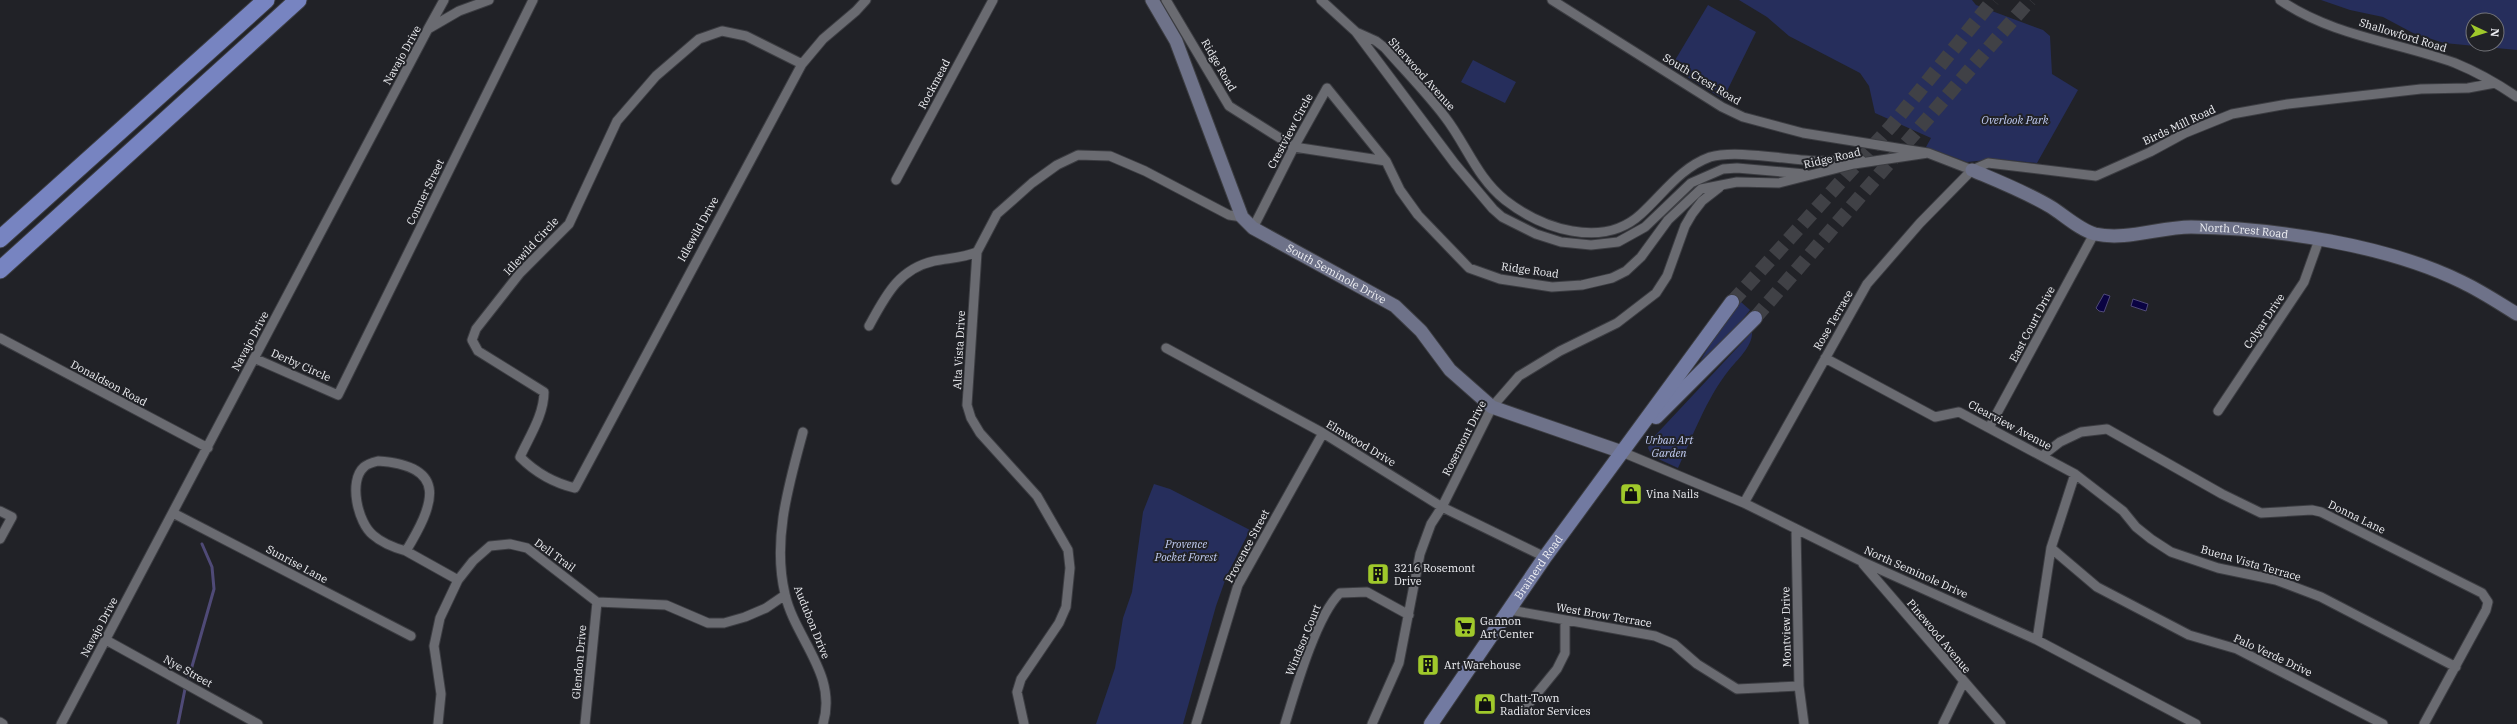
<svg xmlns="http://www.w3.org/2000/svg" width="2517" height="724" viewBox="0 0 2517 724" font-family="'IBM Plex Serif',serif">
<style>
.green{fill:#262e5c;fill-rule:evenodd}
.water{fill:#0a0342;stroke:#4f4a77}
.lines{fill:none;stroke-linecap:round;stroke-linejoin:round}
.stream{stroke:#4f4a77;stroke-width:3}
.primary-tunnel{stroke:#404146;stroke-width:14;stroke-dasharray:14 7;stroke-linecap:butt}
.street-casing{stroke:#3c3d42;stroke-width:11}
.secondary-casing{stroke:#3c3d42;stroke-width:15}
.primary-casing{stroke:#3c3d42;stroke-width:16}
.highway-casing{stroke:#3c3d42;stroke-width:19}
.street{stroke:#6a6b71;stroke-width:9}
.secondary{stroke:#6e7289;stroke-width:13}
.primary{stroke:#727aa1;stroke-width:14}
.highway{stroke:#7784c1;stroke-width:17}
.labels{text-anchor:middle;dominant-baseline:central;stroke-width:4;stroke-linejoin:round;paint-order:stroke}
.street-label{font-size:11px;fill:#eff0f4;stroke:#212227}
.park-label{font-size:11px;font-style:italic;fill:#c3cef5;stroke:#212227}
.poi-label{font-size:11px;fill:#eff0f4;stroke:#212227;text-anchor:start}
</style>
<rect width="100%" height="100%" fill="#212227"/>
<path class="green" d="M1739 0H1972L1976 5 2043 30 2050 36 2052 74 2078 90 2037 163 1997 159 1967 162 1926 147 1931 138 1875 113 1869 86 1860 73 1789 36 1767 17Z
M2321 0H2517V50L2444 43 2413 33 2383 17 2350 10ZM2473 20H2497V44H2473Z
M1708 5 1756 32 1723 99 1671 67Z
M1473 60 1516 82 1505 103 1461 82Z
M1741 302 1750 310 1732 333 1700 361 1726 319Z
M1752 332C1753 346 1737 360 1729 370 1706 399 1693 436 1678 468L1652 456 1648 448 1650 441Z
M1154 484 1170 489 1250 530 1227 575 1216 606 1183 724H1096L1115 668 1123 618 1132 592 1143 512Z"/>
<path class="water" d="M2104 294 2110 296 2104 312 2099 311 2096 308Z
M2133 299 2148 304 2146 311 2131 306Z"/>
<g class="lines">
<path class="stream" d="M189 677 214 589 212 567 202 544
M178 724 185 689"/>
<path class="primary-tunnel" d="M1732 302 1892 125 1993 0
M1755 318 2030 0"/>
<g class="street-casing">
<path id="street" d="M1166 0 1229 106 1294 147 1386 161 1400 190 1418 215 1469 268 1500 279 1552 287 1582 285 1612 278 1626 271 1641 257 1668 220 1701 189 1737 182 1779 183 1854 164 1928 153
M1321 0 1356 32 1455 164 1493 209 1502 217 1536 234 1561 242 1591 245 1618 242 1645 227 1691 183 1723 169 1737 168 1805 174
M1552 0 1722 107 1743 117 1803 133 1928 153 1972 170
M2280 0C2332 36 2397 42 2455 63 2477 72 2498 84 2517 97
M428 29 444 0
M1356 32 1376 41 1385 48C1405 71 1427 93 1445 117 1466 144 1477 178 1505 200 1541 228 1602 250 1641 214 1664 193 1680 168 1710 157 1737 149 1791 161 1822 161 1835 161 1848 159 1861 160
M802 64 746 36 722 31 699 39 656 76 617 121 569 224 520 273 476 329 472 340 478 351 544 392C544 415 529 437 520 457 535 472 554 483 575 488L802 64 823 39 856 11 866 0
M896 180 993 0
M1253 228 1294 147 1327 88 1386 161
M869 326C885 297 898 269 934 261 949 258 963 258 977 252
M0 338 208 448
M1166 348 1323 433 1442 507 1545 557
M254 358 338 395 533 0
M1825 358 1935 417 1959 412 2075 474 2123 511 2136 527 2151 539 2171 552 2218 568 2276 580 2321 597 2456 667
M2218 411 2304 282 2319 240
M1990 426 2094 234
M803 432C789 484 772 540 785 594 795 639 838 674 823 724
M1622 452 1744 503 1861 561 2037 640 2196 724
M2042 456 2060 442 2081 432 2107 429 2222 494 2261 513 2312 510 2321 512 2482 593 2488 602 2486 610 2424 724
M378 461C451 466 433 506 406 551 395 548 382 543 373 535 358 523 348 481 364 467 367 464 374 462 378 461Z
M1744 503 1867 284 1920 223 1972 170 1988 163 2096 176 2150 152 2185 133 2232 114 2288 104 2421 89 2468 88 2495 83
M0 511 12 517 0 539
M173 513 411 636
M1796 529 1799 686 1804 724
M2051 548 2097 587 2189 635 2237 649 2383 724
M406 551 458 580
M1863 564 2001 724
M1510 610 1655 636 1674 644 1697 664 1737 689 1799 686
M106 640 258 724
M2037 640 2051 548 2075 474
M1526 707 1557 669 1565 653V622
M0 722 3 724
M61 724 428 29 459 11 489 0
M438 724 441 694 434 646 440 618 458 580 473 561 490 546 510 544 527 548 597 602 666 605 708 623H724L745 617 766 608 785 595
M585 724 597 602
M1024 724 1017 692 1021 679 1059 623 1066 607 1070 568 1068 550 1037 496 980 433 971 418 967 405 977 252 997 214 1032 183 1057 165 1078 155 1110 156 1145 171 1229 215 1242 217
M1196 724 1238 585 1323 433
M1285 724C1295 691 1316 616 1340 593L1367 592 1409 615
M1372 724 1399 663 1420 554 1431 524 1442 507 1492 407 1519 376 1560 351 1617 323 1656 293 1667 276 1685 226 1692 214 1702 201 1720 187
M1943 724 1963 683"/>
</g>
<g class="secondary-casing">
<g id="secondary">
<path id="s1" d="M1152 0 1176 41 1242 217 1253 228 1395 306 1421 331 1450 370 1492 407 1622 452"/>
<path id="s2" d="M1972 170C1998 181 2026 192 2051 207 2064 215 2080 230 2095 234 2126 241 2160 227 2191 227 2275 228 2387 245 2462 282 2481 291 2499 303 2517 314"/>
</g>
</g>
<g class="primary-casing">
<g id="primary">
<path d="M1656 417 1755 318"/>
<path id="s3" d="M1431 724 1545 557 1732 302"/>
</g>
</g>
<g class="highway-casing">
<path id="highway" d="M0 239 266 0
M0 270 298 0"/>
</g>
<use href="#street" class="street"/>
<use href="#secondary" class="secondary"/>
<use href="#primary" class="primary"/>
<use href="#highway" class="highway"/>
</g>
<defs>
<g id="shop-square" transform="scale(1.15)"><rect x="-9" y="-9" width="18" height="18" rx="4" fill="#a0c92b" stroke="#212227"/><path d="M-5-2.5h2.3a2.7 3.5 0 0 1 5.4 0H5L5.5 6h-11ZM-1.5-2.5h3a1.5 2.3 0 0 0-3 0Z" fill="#111"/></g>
<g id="building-square" transform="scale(1.15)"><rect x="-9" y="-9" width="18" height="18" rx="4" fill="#a0c92b" stroke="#212227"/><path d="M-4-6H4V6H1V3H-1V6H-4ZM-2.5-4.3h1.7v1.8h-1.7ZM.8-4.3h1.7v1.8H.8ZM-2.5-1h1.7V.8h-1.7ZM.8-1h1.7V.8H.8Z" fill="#111"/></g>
<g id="supermarket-square" transform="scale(1.15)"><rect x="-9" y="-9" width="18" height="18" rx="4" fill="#a0c92b" stroke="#212227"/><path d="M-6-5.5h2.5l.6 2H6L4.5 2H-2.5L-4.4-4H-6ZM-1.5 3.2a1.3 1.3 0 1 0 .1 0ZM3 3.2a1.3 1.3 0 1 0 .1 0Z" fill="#111"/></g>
</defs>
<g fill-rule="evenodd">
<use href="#shop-square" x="1631" y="494"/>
<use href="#building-square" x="1378" y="574"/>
<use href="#supermarket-square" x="1465" y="627"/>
<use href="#building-square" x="1428" y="665"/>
<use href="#shop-square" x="1485" y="704"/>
</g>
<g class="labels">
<g class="street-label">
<text transform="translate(2403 35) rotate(17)">Shallowford Road</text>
<text transform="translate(402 55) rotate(-61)">Navajo Drive</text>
<text transform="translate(1219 65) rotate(60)">Ridge Road</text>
<text transform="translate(1422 74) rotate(48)">Sherwood Avenue</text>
<text transform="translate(1702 79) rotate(31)">South Crest Road</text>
<text transform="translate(934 84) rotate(-62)">Rockmead</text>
<text transform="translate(2179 125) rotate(-25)">Birds Mill Road</text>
<text transform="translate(1290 131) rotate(-62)">Crestview Circle</text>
<text transform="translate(1832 158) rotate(-13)">Ridge Road</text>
<text transform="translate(425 192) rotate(-64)">Conner Street</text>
<text transform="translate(698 229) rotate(-61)">Idlewild Drive</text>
<text stroke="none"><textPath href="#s2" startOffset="289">North Crest Road</textPath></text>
<text transform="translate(531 246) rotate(-47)">Idlewild Circle</text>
<text transform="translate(1530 270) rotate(8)">Ridge Road</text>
<text stroke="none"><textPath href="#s1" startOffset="346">South Seminole Drive</textPath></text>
<text transform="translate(1833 320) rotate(-60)">Rose Terrace</text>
<text transform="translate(2264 321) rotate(-56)">Colyar Drive</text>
<text transform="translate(2032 324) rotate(-62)">East Court Drive</text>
<text transform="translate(250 341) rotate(-62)">Navajo Drive</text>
<text transform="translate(959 350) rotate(-87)">Alta Vista Drive</text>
<text transform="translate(301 365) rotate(24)">Derby Circle</text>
<text transform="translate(109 383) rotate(28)">Donaldson Road</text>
<text transform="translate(2010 425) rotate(28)">Clearview Avenue</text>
<text transform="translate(1464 438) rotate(-63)">Rosemont Drive</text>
<text transform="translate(1361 443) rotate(31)">Elmwood Drive</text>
<text transform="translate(2357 517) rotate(26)">Donna Lane</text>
<text transform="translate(1247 546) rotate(-62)">Provence Street</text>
<text transform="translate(555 555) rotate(36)">Dell Trail</text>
<text transform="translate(2251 563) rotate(16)">Buena Vista Terrace</text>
<text transform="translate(297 564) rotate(28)">Sunrise Lane</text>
<text stroke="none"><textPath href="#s3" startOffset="190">Brainerd Road</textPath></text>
<text transform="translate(1916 572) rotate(24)">North Seminole Drive</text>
<text transform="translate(1604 615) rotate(10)">West Brow Terrace</text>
<text transform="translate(812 622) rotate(68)">Audubon Drive</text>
<text transform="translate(99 627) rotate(-62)">Navajo Drive</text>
<text transform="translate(1786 627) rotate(-91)">Montview Drive</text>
<text transform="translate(1939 636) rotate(50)">Pinewood Avenue</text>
<text transform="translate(1303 640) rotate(-68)">Windsor Court</text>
<text transform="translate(2273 655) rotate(25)">Palo Verde Drive</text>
<text transform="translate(579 662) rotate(-85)">Glendon Drive</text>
<text transform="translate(188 671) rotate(29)">Nye Street</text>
</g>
<g class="park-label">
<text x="2015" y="120">Overlook Park</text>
<text x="1669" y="440">Urban Art<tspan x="1669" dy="13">Garden</tspan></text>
<text x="1186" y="544">Provence<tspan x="1186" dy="13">Pocket Forest</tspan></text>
</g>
<g class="poi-label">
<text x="1646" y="494">Vina Nails</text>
<text x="1394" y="568">3216 Rosemont<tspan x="1394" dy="13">Drive</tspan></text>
<text x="1480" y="621">Gannon<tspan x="1480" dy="13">Art Center</tspan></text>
<text x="1444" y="665">Art Warehouse</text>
<text x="1500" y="698">Chatt-Town<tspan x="1500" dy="13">Radiator Services</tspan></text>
</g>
</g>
<g transform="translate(2485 32) rotate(94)"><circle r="19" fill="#212227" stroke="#737479"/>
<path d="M0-3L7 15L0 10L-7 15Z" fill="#a0c92b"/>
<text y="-6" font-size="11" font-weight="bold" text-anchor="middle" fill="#eff0f4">N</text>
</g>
</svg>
